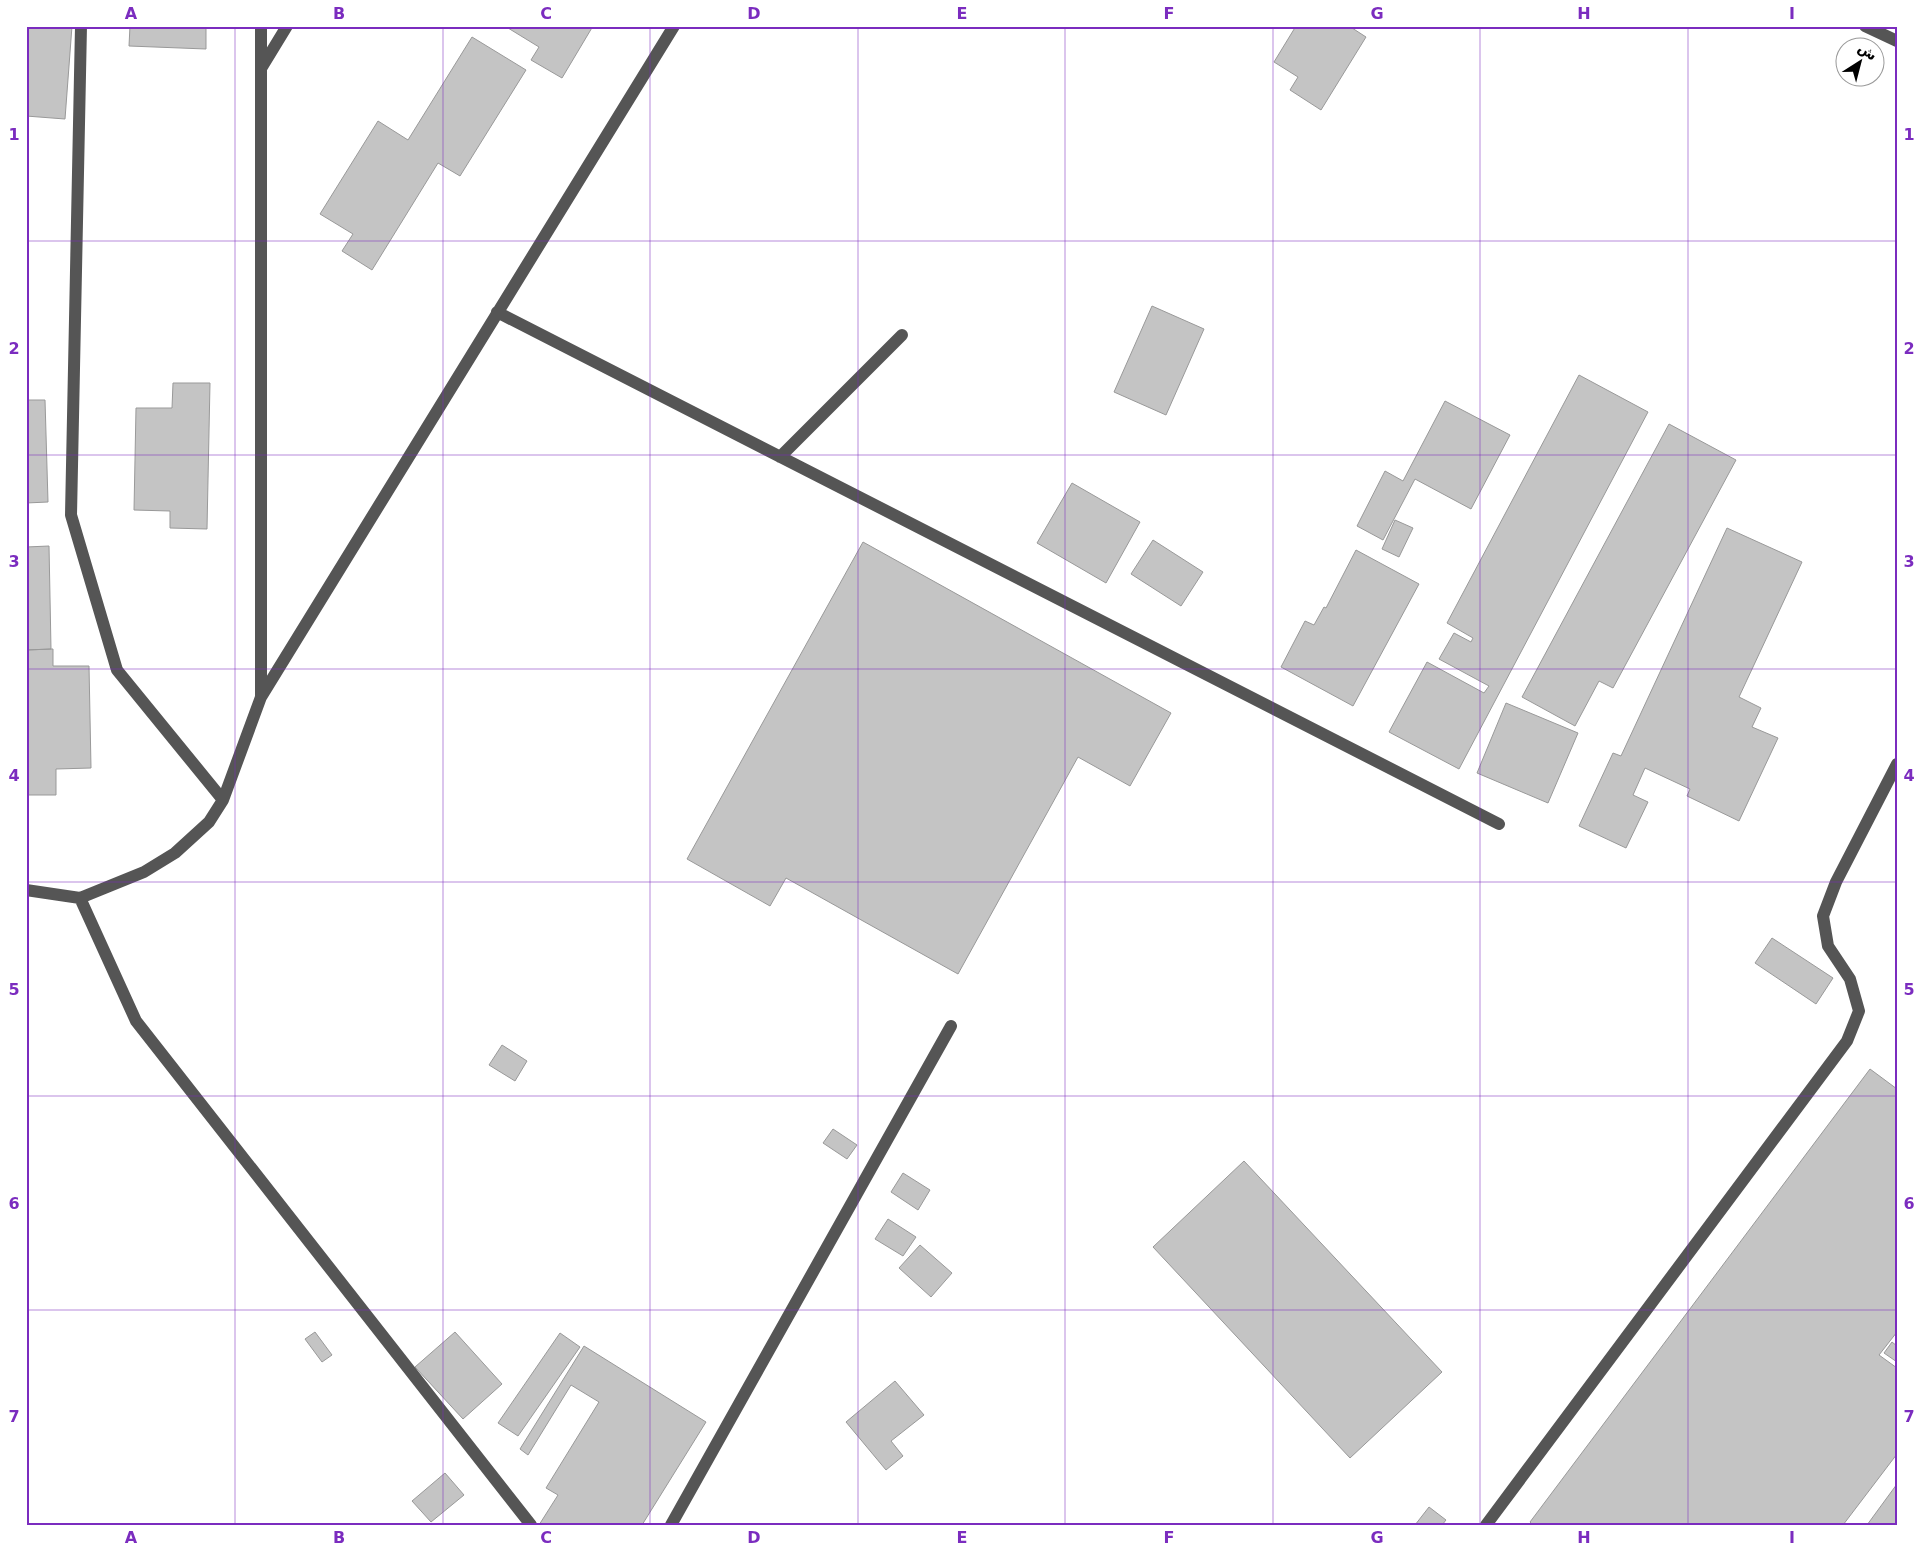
<svg xmlns="http://www.w3.org/2000/svg" width="1923" height="1551" viewBox="0 0 1923 1551" font-family="'DejaVu Sans',Vazirmatn,sans-serif">
<style>
.building{fill:#c4c4c4;stroke:#999}
.lines{fill:none;stroke-linecap:round;stroke-linejoin:round}
.minor{stroke:#555;stroke-width:12}
.grid{fill:none;stroke:#7b2cbf;stroke-width:1;stroke-opacity:0.55}
.neatline{fill:none;stroke:#7b2cbf;stroke-width:2}
.grid-label{font-size:16px;text-anchor:middle;font-weight:bold;fill:#7b2cbf}
</style>
<rect width="100%" height="100%" fill="#fff"/>
<path class="building" d="M26 26H72L65 119 26 116Z
M130 26H206V49L129 46Z
M509 26H593L562 78 531 60 539 47 508 28Z
M1296 26H1349L1366 37 1321 110 1290 90 1298 77 1274 62Z
M472 37 526 70 460 176 438 163 372 270 342 251 353 234 320 214 378 121 408 140Z
M1152 306 1204 329 1166 415 1114 392Z
M1579 375 1648 412 1459 769 1389 732 1427 662 1484 693 1489 686 1439 659 1454 633 1471 642 1473 638 1447 623Z
M173 383H210L207 529 170 528V511L134 510 136 408H172Z
M26 400H45L48 502 26 503Z
M1445 401 1510 435 1471 509 1415 479 1383 540 1357 526 1385 471 1403 481Z
M1669 424 1736 460 1613 688 1599 681 1575 726 1522 697Z
M1072 483 1140 522 1106 583 1037 543Z
M1395 520 1413 528 1399 557 1382 549Z
M1727 528 1802 562 1739 697 1761 708 1752 727 1778 738 1739 821 1687 796 1690 789 1645 768 1633 795 1648 802 1626 848 1579 826 1613 753 1621 756Z
M1153 540 1203 572 1181 606 1131 574Z
M863 542 1171 713 1130 786 1078 757 958 974 786 878 770 906 687 859Z
M49 546 51 649 26 650V547Z
M1356 550 1419 584 1353 706 1281 667 1305 621 1314 625 1324 607 1326 608Z
M53 649V666H89L91 768 56 769V795H26V650Z
M1506 703 1578 733 1548 803 1477 773Z
M1772 938 1833 978 1816 1004 1755 963Z
M502 1045 527 1061 515 1081 489 1065Z
M1870 1069 1897 1089V1332L1879 1355 1897 1368V1454L1843 1525H1533L1530 1522Z
M833 1129 857 1145 847 1159 823 1143Z
M1244 1161 1442 1372 1350 1458 1153 1247Z
M903 1173 930 1190 918 1210 891 1192Z
M888 1219 916 1237 903 1256 875 1239Z
M920 1245 952 1273 931 1297 899 1268Z
M315 1332 332 1355 322 1362 305 1339Z
M455 1332 502 1384 463 1419 415 1367Z
M560 1333 580 1347 518 1436 498 1423Z
M1892 1342 1897 1346V1362L1884 1353Z
M584 1346 706 1422 642 1525H539L558 1495 546 1488 599 1402 571 1385 528 1455 520 1449Z
M895 1381 924 1415 891 1441 903 1456 886 1470 846 1422Z
M445 1473 464 1495 431 1522 412 1501Z
M1897 1484V1525H1867Z
M1429 1507 1446 1520 1442 1525H1415Z"/>
<g class="lines">
<path class="minor" d="M81 26 71 515 117 670 223 800
M261 26V697
M1865 26 1897 41
M262 67 287 26
M497 312 1499 824
M780 457 902 335
M26 890 80 898 144 872 175 853 209 822 223 800 261 697 674 26
M80 898 136 1021 531 1525
M671 1525 951 1026
M1486 1525 1847 1041 1859 1011 1850 979 1828 946 1823 916 1836 882 1897 764"/>
</g>
<path class="grid" d="M235 26V1525M443 26V1525M650 26V1525M858 26V1525M1065 26V1525M1273 26V1525M1480 26V1525M1688 26V1525M26 241H1897M26 455H1897M26 669H1897M26 882H1897M26 1096H1897M26 1310H1897"/>
<rect width="1923" height="1551" fill="none" stroke="#ffffff" stroke-width="55"/>
<g transform="translate(1860 62) rotate(36)"><circle r="24" fill="#ffffff" stroke="#999999"/>
<path d="M0-4L9 19L0 12L-9 19Z" fill="#000000"/>
<text y="-8" font-size="14" font-weight="bold" text-anchor="middle" fill="#000000">ش</text>
</g>
<rect x="28" y="28" width="1868" height="1496" class="neatline"/>
<g class="grid-label">
<text x="131" y="19">A</text>
<text x="339" y="19">B</text>
<text x="546" y="19">C</text>
<text x="754" y="19">D</text>
<text x="962" y="19">E</text>
<text x="1169" y="19">F</text>
<text x="1377" y="19">G</text>
<text x="1584" y="19">H</text>
<text x="1792" y="19">I</text>
<text x="14" y="140">1</text>
<text x="1909" y="140">1</text>
<text x="14" y="354">2</text>
<text x="1909" y="354">2</text>
<text x="14" y="567">3</text>
<text x="1909" y="567">3</text>
<text x="14" y="781">4</text>
<text x="1909" y="781">4</text>
<text x="14" y="995">5</text>
<text x="1909" y="995">5</text>
<text x="14" y="1209">6</text>
<text x="1909" y="1209">6</text>
<text x="14" y="1422">7</text>
<text x="1909" y="1422">7</text>
<text x="131" y="1543">A</text>
<text x="339" y="1543">B</text>
<text x="546" y="1543">C</text>
<text x="754" y="1543">D</text>
<text x="962" y="1543">E</text>
<text x="1169" y="1543">F</text>
<text x="1377" y="1543">G</text>
<text x="1584" y="1543">H</text>
<text x="1792" y="1543">I</text>
</g>
</svg>
